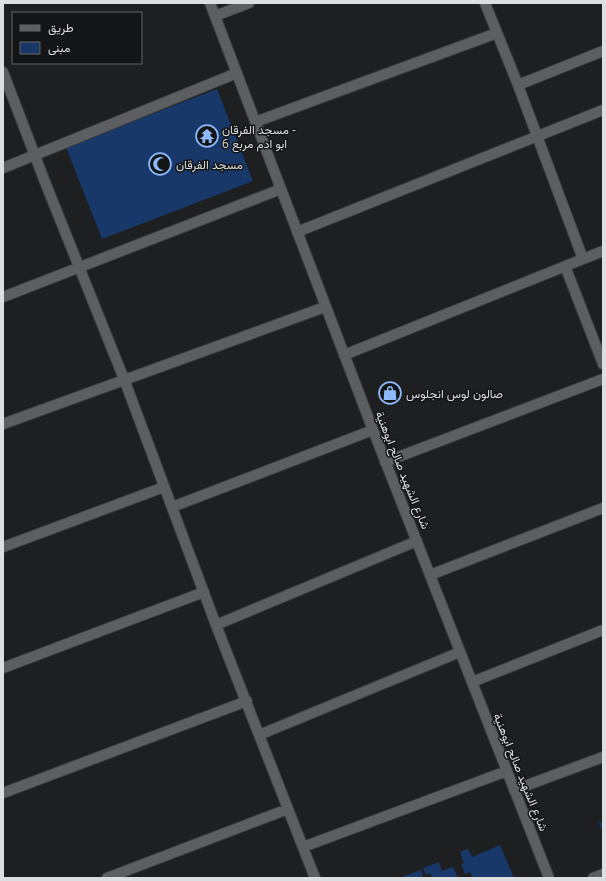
<svg xmlns="http://www.w3.org/2000/svg" width="606" height="881" viewBox="0 0 606 881" font-family="'Open Sans',Vazirmatn,sans-serif">
<style>
.building{fill:#19386a}
.lines{fill:none;stroke-linecap:round;stroke-linejoin:round}
.street-casing{stroke:#3b3c3d;stroke-width:12}
.street{stroke:#5c5e61;stroke-width:10}
.labels{text-anchor:middle;dominant-baseline:central;stroke-width:3;stroke-linejoin:round;paint-order:stroke}
.poi-label{font-size:12px;fill:#dddedf;stroke:#141517;text-anchor:start}
.street-label{font-size:12px;fill:#dddedf;stroke:#141517}
</style>
<rect width="100%" height="100%" fill="#1d1f21"/>
<path class="building" d="M217 89 253 181 102 239 66 147Z
M603 822V833L599 823Z
M500 845 514 878H473L470 872 465 874 461 864 464 863 460 852 468 849 472 857Z
M439 862 442 871 453 867 458 878H432L430 873 426 875 423 868Z
M421 870 423 878H399Z"/>
<g class="lines">
<g class="street-casing">
<path id="street" d="M210 3 373 430 549 878
M485 3 518 85 583 259
M215 16 249 3
M3 72 45 182 124 379 216 625 315 878
M518 85 603 51
M255 122 497 33
M3 168 237 73
M297 232 603 110
M565 266 603 364
M3 297 281 189
M344 355 603 251
M3 424 325 307
M385 462 603 379
M172 507 373 430
M3 547 164 487
M430 575 603 508
M216 625 417 541
M3 668 204 592
M472 682 603 630
M259 735 460 652
M514 790 603 757
M3 793 247 701
M303 847 507 771
M107 878 288 809
M593 878 603 874"/>
</g>
<use href="#street" class="street"/>
</g>
<defs>
<g id="temple-ring" transform="scale(1.15)"><circle r="9.5" fill="#141517" stroke="#8eb9fd" stroke-width="1.5"/><path d="M0-6L5-2H3V0L6.5 2.5H4V6H1.5V3h-3V6H-4V2.5H-6.5L-3 0V-2H-5Z" fill="#8eb9fd"/></g>
<g id="mosque-ring" transform="scale(1.15)"><circle r="9.5" fill="#141517" stroke="#8eb9fd" stroke-width="1.5"/><path d="M3.5-4.9A6 6 0 1 0 3.5 4.9A5 5 0 1 1 3.5-4.9Z" fill="#8eb9fd"/></g>
<g id="shop-ring" transform="scale(1.15)"><circle r="9.5" fill="#141517" stroke="#8eb9fd" stroke-width="1.5"/><path d="M-5-2.5h2.3a2.7 3.5 0 0 1 5.4 0H5L5.5 6h-11ZM-1.5-2.5h3a1.5 2.3 0 0 0-3 0Z" fill="#8eb9fd"/></g>
</defs>
<g fill-rule="evenodd">
<use href="#temple-ring" x="207" y="136"/>
<use href="#mosque-ring" x="160" y="164"/>
<use href="#shop-ring" x="390" y="393"/>
</g>
<g class="labels">
<g class="poi-label">
<text x="222" y="129">مسجد الفرقان -<tspan x="222" dy="14">ابو ادم مربع 6</tspan></text>
<text x="176" y="164">مسجد الفرقان</text>
<text x="406" y="393">صالون لوس انجلوس</text>
</g>
<g class="street-label">
<text transform="translate(403 470) rotate(68)">شارع الشهيد صالح ابوهنية</text>
<text transform="translate(521 772) rotate(68)">شارع الشهيد صالح ابوهنية</text>
</g>
</g>
<rect width="606" height="881" fill="none" stroke="#dddedf" stroke-width="8"/>
<rect x="12" y="12" width="130" height="52" fill="#141517" stroke="#646567"/>
<rect x="20" y="25" width="20" height="6" fill="#5c5e61" stroke="#646567"/>
<text x="48" y="32" font-size="12" fill="#dddedf">طريق</text>
<rect x="20" y="42" width="20" height="12" fill="#19386a" stroke="#646567"/>
<text x="48" y="52" font-size="12" fill="#dddedf">مبنى</text>
</svg>
